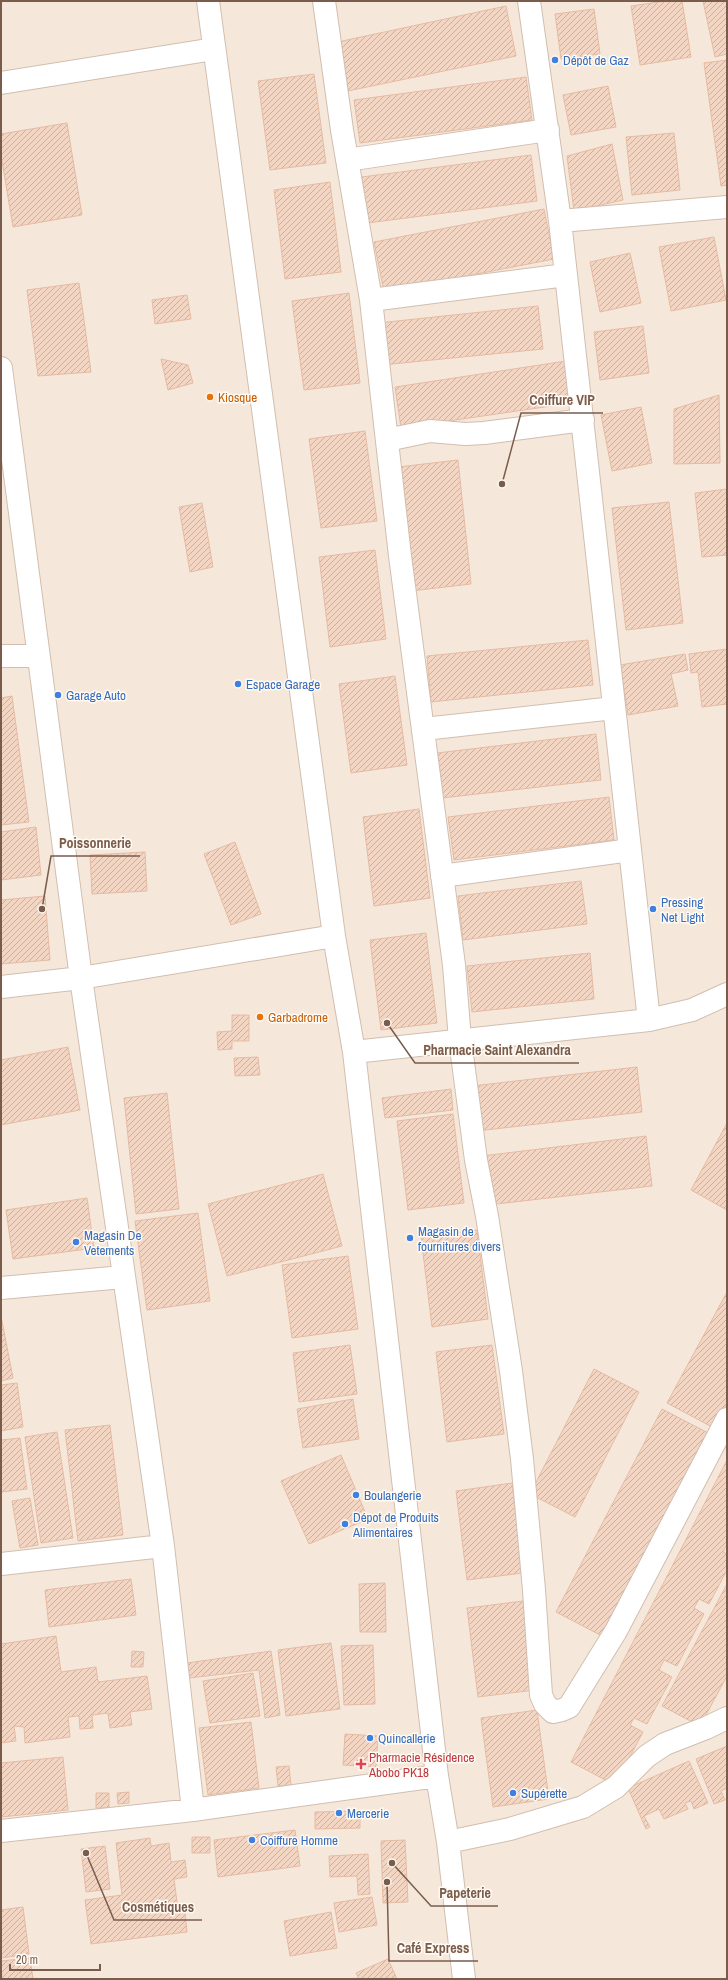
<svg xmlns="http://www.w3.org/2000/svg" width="728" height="1980" viewBox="0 0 728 1980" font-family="'Archivo Narrow',sans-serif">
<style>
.residential{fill:#f5e8da}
.building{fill:url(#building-hatch);stroke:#e6bba3}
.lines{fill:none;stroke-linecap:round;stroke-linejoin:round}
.minor-casing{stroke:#d1beb0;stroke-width:24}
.minor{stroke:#fff;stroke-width:22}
.shop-dot{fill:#3f7fe0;stroke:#fffaf3;stroke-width:1.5}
.food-dot{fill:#e8710a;stroke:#fffaf3;stroke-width:1.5}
.health-dot{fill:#e0444e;stroke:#fffaf3;stroke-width:1.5}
.labels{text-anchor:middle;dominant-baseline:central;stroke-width:3;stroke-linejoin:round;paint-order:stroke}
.shop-label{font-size:13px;fill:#366cbe;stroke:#fffaf3;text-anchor:start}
.food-label{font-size:13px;fill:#c56008;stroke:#fffaf3;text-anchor:start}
.health-label{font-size:13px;fill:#be3a42;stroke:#fffaf3;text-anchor:start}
.leader{fill:none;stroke:#7a5c4d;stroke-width:1.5}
.callout-dot{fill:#7a5c4d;stroke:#fffaf3;stroke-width:1.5}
.callout-label{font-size:14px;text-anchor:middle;font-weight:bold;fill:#7a5c4d;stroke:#fffaf3;stroke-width:3;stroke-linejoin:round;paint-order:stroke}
</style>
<defs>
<pattern id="building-hatch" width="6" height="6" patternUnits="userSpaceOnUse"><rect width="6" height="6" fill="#f3d5c3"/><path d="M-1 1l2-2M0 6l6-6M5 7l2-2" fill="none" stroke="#cab0a1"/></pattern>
</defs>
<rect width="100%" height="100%" fill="#fdf6ec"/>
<path class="residential" d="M1 1H727V1979H1Z"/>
<path class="building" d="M665 1H682L691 57 640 65 631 6Z
M703 1H727V54L715 57Z
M506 6 516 56 343 92 333 43Z
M594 9 600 54 561 59 555 14Z
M727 60V185L721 186 704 63Z
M314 74 326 163 270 170 258 81Z
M526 77 532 120 360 143 354 100Z
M608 86 616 127 571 135 563 95Z
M67 123 82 215 13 227 1 155V134Z
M674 133 680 190 632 195 626 137Z
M612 144 623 200 574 211 567 156Z
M531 155 537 201 360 224 354 178Z
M330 182 341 272 285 279 274 190Z
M544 209 554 259 384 292 374 242Z
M714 237 726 300 671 311 659 247Z
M630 253 641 303 600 312 590 262Z
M79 283 91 372 38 376 27 290Z
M349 293 360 383 304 390 292 301Z
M187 295 191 319 155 324 152 300Z
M538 306 543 349 382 365 378 323Z
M643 326 649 373 600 380 594 332Z
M161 359 188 365 193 383 168 390Z
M566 361 572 403 401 428 395 387Z
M719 395 720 463 674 464V409Z
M641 407 652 463 612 471 601 415Z
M365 431 377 521 321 528 309 439Z
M458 460 471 584 411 591 398 467Z
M727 489V555L702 557 695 493Z
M669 502 683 623 626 630 612 508Z
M202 503 213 567 190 572 179 507Z
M375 550 386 639 330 647 319 557Z
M588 640 593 685 431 702 427 656Z
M727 649V704L702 707 698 672 691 673 689 654Z
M685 654 688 670 671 674 678 706 628 715 620 665Z
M395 676 407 765 351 773 339 684Z
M12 696 29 822 1 825V698Z
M596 734 601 780 442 798 437 753Z
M609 797 614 840 454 860 448 817Z
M419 809 430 898 374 906 363 817Z
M36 827 41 875 1 880V832Z
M235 842 261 914 231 925 204 854Z
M145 852 147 891 92 894 90 855Z
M581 881 587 924 463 940 458 896Z
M45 896 50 960 1 964V900Z
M426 933 437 1023 381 1030 370 940Z
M590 953 594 999 472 1012 467 966Z
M232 1015H249V1041H232V1049L218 1050 217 1032 232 1031Z
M68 1047 80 1110 1 1125V1060Z
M258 1057 260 1075 235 1076 234 1058Z
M637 1067 642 1112 477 1131 472 1086Z
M451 1089 453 1110 385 1118 382 1098Z
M167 1093 179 1209 136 1214 124 1098Z
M453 1114 464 1203 408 1210 397 1121Z
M727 1123V1210L691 1190Z
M646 1136 652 1186 488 1205 482 1156Z
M323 1174 342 1246 227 1276 208 1204Z
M87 1198 94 1248 13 1259 6 1210Z
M198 1213 210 1301 147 1310 135 1221Z
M477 1230 488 1319 432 1327 421 1237Z
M348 1256 358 1329 292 1338 282 1265Z
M727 1292V1403L714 1428 667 1403Z
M1 1316 13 1378 1 1381Z
M350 1345 357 1394 299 1402 293 1353Z
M492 1345 504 1434 447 1442 436 1352Z
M594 1369 639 1392 575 1517 530 1494Z
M17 1383 23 1427 1 1431V1385Z
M353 1399 359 1439 303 1448 297 1409Z
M662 1409 710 1434 604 1637 556 1612Z
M110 1425 123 1535 78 1541 65 1430Z
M57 1432 73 1538 41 1543 25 1437Z
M20 1438 27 1489 1 1492V1440Z
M341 1455 368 1519 309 1544 281 1481Z
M727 1460V1544L723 1552 727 1554V1570L709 1604 699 1599 694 1608 704 1614 677 1666 664 1660 659 1670 672 1677 647 1724 634 1718 630 1725 643 1732 615 1785 571 1762Z
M512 1483 523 1573 467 1580 456 1491Z
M30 1498 38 1545 20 1548 12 1501Z
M131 1579 136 1615 49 1627 45 1590Z
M385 1583 386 1632H360L359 1584Z
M727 1584V1676L700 1726 662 1706Z
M523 1601 535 1690 478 1697 467 1608Z
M56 1636 61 1672 96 1667 98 1682 147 1676 152 1709 130 1712 132 1725 110 1728 108 1713 92 1715 93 1728 80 1729 79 1716 68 1717 70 1737 25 1743 24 1727 14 1726 16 1741 1 1743V1644Z
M331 1643 340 1709 286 1716 278 1650Z
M373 1645 375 1704 344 1705 341 1646Z
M132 1651 144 1652 143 1667H131Z
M271 1651 280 1715 265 1718 259 1670 189 1678 187 1663Z
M253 1673 260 1716 210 1723 203 1681Z
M537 1710 549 1799 493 1807 481 1718Z
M251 1722 259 1788 208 1795 199 1728Z
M345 1734 378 1736 376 1767 343 1765Z
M727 1746V1788L721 1791 725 1800 714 1804 696 1759Z
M63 1757 68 1810 1 1817V1763Z
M689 1761 708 1803 694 1809 691 1801 685 1803 688 1809 664 1819 659 1809 644 1816 650 1827 646 1829 628 1788Z
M289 1766 291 1785 278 1786 276 1767Z
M129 1792V1803L118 1804 117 1793Z
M96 1793H109V1808H96Z
M360 1811V1828L315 1829V1812Z
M295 1830 300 1866 218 1877 214 1840Z
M192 1837H210V1853H192Z
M150 1838 151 1846 169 1843 171 1862 185 1860 187 1877 174 1879 178 1910 185 1913 187 1932 91 1944 85 1900 122 1895 116 1843Z
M405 1840 408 1902 383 1903 381 1841Z
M105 1846 110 1889 86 1892 81 1849Z
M368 1854 370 1894 358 1895 357 1876 330 1877 329 1856Z
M372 1897 377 1925 339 1932 334 1903Z
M23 1907 29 1954 1 1958V1910Z
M331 1912 337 1948 290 1956 284 1921Z
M30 1958 33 1979H2L1 1961Z
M388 1959 397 1979H359L356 1973Z"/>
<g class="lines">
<g class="minor-casing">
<path id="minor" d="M208 1 334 936 354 1052 437 1776 448 1842 464 1979
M324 1 342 130 371 300 400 556 454 965 460 1040 476 1160 487 1216 511 1371 522 1459 534 1590 541 1695 545 1704 553 1712 562 1710 569 1707 616 1631 727 1419
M529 1 560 221 649 1020
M1 83 214 49
M347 160 548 130
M560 221 727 207
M371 300 566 275
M1 368 81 978 163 1546 193 1810
M387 440 430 431 465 434 484 433 583 420
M1 656H38
M424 729 614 708
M442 876 630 850
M1 987 81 978 334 936
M354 1052 649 1020 692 1010 727 994
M1 1288 123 1277
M1 1564 163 1546
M1 1831 193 1810 437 1776
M448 1842 510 1829 583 1807 616 1787 647 1756 665 1744 706 1728 727 1718"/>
</g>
<use href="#minor" class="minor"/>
</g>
<g class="shop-dot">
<circle cx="555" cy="60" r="4"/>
<circle cx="238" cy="684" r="4"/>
<circle cx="58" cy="695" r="4"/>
<circle cx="653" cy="909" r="4"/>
<circle cx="410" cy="1238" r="4"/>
<circle cx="76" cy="1242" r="4"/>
<circle cx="356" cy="1495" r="4"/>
<circle cx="345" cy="1524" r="4"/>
<circle cx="370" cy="1738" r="4"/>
<circle cx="513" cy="1793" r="4"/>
<circle cx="339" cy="1813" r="4"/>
<circle cx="252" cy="1840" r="4"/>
</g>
<g class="food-dot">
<circle cx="210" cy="397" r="4"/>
<circle cx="260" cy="1017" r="4"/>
</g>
<path class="health-dot" d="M359 1758h4v4h4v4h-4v4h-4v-4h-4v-4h4z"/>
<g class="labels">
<g class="shop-label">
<text x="563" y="60">Dépôt de Gaz</text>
<text x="246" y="684">Espace Garage</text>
<text x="66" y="695">Garage Auto</text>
<text x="661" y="902">Pressing<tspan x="661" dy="15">Net Light</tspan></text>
<text x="418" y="1231">Magasin de<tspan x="418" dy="15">fournitures divers</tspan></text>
<text x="84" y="1235">Magasin De<tspan x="84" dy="15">Vetements</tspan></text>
<text x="364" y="1495">Boulangerie</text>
<text x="353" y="1517">Dépot de Produits<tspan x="353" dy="15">Alimentaires</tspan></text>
<text x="378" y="1738">Quincallerie</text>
<text x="521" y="1793">Supérette</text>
<text x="347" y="1813">Mercerie</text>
<text x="260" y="1840">Coiffure Homme</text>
</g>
<g class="food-label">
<text x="218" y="397">Kiosque</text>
<text x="268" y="1017">Garbadrome</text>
</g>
<g class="health-label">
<text x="369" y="1757">Pharmacie Résidence<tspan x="369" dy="15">Abobo PK18</tspan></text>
</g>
</g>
<path class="leader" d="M502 484L521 413H603M42 909L51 856H140M387 1023L415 1063H579M392 1863L431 1906H498M86 1853L114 1920H202M387 1882L389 1961H478"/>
<g class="callout-dot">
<circle cx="502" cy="484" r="4"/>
<circle cx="42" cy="909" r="4"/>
<circle cx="387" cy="1023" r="4"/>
<circle cx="392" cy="1863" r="4"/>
<circle cx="86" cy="1853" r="4"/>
<circle cx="387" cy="1882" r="4"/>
</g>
<g class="callout-label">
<text x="562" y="405">Coiffure VIP</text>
<text x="95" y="848">Poissonnerie</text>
<text x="497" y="1055">Pharmacie Saint Alexandra</text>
<text x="465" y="1898">Papeterie</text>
<text x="158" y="1912">Cosmétiques</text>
<text x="433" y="1953">Café Express</text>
</g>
<rect width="728" height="1980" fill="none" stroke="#7a5c4d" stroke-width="4"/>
<path d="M10 1964v6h90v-6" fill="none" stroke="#7a5c4d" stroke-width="2"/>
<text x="16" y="1964" font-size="12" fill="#7a5c4d" stroke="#fffaf3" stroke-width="3" paint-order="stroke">20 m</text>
</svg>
